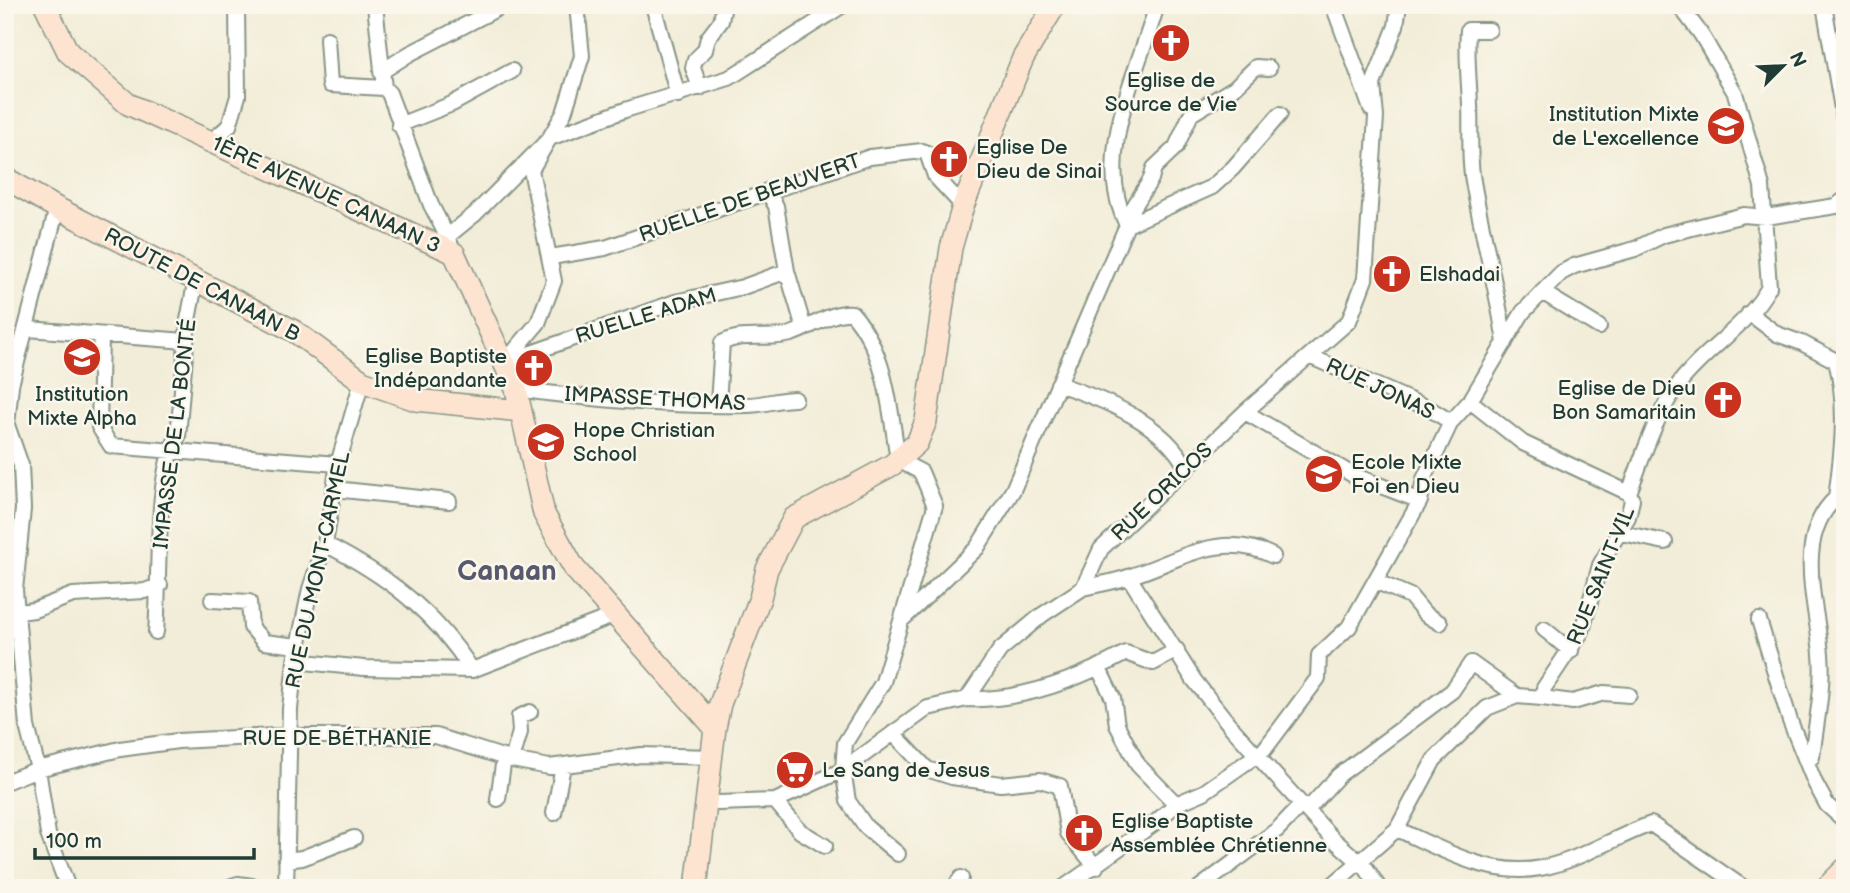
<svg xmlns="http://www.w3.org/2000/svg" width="1850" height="893" viewBox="0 0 1850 893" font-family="'Balsamiq Sans',sans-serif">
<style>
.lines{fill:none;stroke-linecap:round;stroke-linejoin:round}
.street-casing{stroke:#889586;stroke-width:18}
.secondary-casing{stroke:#889586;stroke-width:24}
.street{stroke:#fff;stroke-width:14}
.secondary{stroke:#fde4d1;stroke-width:21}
.labels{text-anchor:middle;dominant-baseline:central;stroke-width:5;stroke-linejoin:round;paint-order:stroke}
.poi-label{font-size:21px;fill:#1f3d34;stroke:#fbf7ec;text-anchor:start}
.street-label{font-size:21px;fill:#1f3d34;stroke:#fbf7ec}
.district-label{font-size:28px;font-weight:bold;fill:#575a6c;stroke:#fbf7ec}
</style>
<rect width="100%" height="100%" fill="#fbf7ec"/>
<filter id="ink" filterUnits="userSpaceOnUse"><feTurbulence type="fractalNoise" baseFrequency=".0143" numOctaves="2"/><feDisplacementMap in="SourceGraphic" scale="14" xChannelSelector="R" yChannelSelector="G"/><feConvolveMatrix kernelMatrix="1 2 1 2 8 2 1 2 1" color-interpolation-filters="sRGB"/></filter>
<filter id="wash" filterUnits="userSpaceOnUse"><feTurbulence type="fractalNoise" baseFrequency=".00686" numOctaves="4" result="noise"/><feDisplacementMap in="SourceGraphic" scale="28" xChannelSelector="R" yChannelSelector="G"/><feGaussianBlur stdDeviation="1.57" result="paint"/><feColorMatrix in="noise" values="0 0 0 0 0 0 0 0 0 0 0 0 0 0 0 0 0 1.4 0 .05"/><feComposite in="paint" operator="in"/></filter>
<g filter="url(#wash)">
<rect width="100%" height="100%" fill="#f2edd8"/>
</g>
<g filter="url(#ink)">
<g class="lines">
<g class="street-casing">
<path id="street" d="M375 5 384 88 389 93 431 205 450 242
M653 5 678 96
M1333 5 1371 109
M1824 5 1845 126
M1489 30H1468C1466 56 1469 79 1470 105 1471 128 1469 151 1472 175 1481 232 1497 286 1505 343
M327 39 330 85 384 88
M381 72 409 54 504 5
M700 88 693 68 695 60 705 50 708 38 721 21 724 5
M399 125 452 104 512 71
M210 142 229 126 238 96 237 5
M767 191 776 206 787 271 804 328
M57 208 11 385 7 425 21 465 23 509 15 590 27 726 38 769 48 834 68 888
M1125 221 1151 179 1154 168 1176 147 1191 114 1234 88 1256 67 1269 68
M1127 225 1212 187 1233 168 1280 114
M448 236 475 214 550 138 625 110 729 78 843 5
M551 257 605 248 870 157 922 151 927 153 935 176 963 206
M1542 292 1599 327
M1749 313 1777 334 1802 343 1836 361C1848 406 1842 453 1836 498 1793 537 1817 605 1821 654 1824 688 1816 723 1812 757L1806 760
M28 329 186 341
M101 337 99 427 111 446 338 464
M1309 356 1430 409 1451 422
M505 362 538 323 554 281 531 170 564 113 582 56 577 5
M506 362 675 302 743 287 787 271
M1058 384C1103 399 1165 423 1187 469
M516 389C590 399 672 407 747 405 763 405 779 399 795 399
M1470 401 1523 443 1629 493
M718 404 722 343C744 331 768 341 791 334 810 328 832 311 852 313 887 353 890 410 898 460L921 472 935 506 883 682 845 743 843 770 848 801 866 827 898 854
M1245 412 1353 475 1420 501
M334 489 449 501
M1622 533 1665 542
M325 544C386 575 434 611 472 670
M1129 577 1194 680 1232 728 1332 838 1366 868 1379 888
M1375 581 1410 596 1425 614 1440 623
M1083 588C1099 584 1115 582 1131 576 1181 560 1220 530 1273 556
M212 600 249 602 251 627 264 642 298 646
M5 614 34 610 73 595 145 591 160 585
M904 618 977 548 1013 490 1127 225C1092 157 1138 72 1157 5
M1759 620 1790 721 1815 783 1827 805 1845 821
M1544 629 1571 651
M156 632C160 587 154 469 178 437L188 320 196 279
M295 661 364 668 472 670 615 615
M1098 667 1113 698 1117 725 1138 765 1176 804
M1542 698 1573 702 1604 693 1629 695
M967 699C1022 701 1079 679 1126 653L1153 663 1177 650
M893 733 927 769 952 777 1001 784 1040 780 1060 786 1068 833 1096 867
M512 760 520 732 519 717 530 712
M5 782 38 769 120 749 178 741 274 736H436L512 760 549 767 641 755 712 757
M498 799 504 758
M707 801 719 803 775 801 843 770 928 708 967 699 1000 650 1042 615 1083 588 1101 549 1245 412 1349 321 1365 279 1376 117 1373 84 1396 26 1399 5
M775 801 800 831 825 846
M1307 810 1339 775 1452 691 1471 663 1517 696
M554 813 563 766
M1397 829C1441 849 1490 878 1541 868 1578 861 1615 837 1651 824L1744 888
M286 860 302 858 354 838
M226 888 238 884 265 888
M286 888 290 709 295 661 310 589 325 544 338 464 362 381
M954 888 961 878
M1063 888 1156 822 1176 804 1204 792 1264 750 1318 678 1319 655 1349 627 1375 581 1420 501 1424 479 1451 422 1470 401 1523 312 1561 273 1574 266 1635 249 1664 235 1744 215 1766 217 1836 206 1845 199
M1199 888 1277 830 1302 804
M1329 888 1397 829 1434 760 1487 708 1517 696 1542 698 1544 688 1582 631 1600 565 1628 517 1632 500 1629 493C1643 456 1656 413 1681 381 1707 348 1748 325 1769 287L1762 186 1735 93 1701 34 1679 5"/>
</g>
<g class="secondary-casing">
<path id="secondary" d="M45 5 68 52 128 104 454 253 516 389 544 514 574 568 715 728 696 888
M5 178 57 208 294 331 362 381 416 400 521 411
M715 728 720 704 760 598 767 569 794 518 892 465 917 443 926 421 951 248 963 206 1023 58 1055 5
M1826 888 1845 869"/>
</g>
<use href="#street" class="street"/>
<use href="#secondary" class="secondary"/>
</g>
</g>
<defs>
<g id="church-disc" transform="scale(2.0125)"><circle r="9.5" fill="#c8321e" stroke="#fbf7ec"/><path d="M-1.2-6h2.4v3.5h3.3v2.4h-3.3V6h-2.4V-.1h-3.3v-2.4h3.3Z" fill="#fff"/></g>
<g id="school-disc" transform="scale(2.0125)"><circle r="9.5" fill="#c8321e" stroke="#fbf7ec"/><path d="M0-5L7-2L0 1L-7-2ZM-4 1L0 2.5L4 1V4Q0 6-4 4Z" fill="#fff"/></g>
<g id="supermarket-disc" transform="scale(2.0125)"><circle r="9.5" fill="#c8321e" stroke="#fbf7ec"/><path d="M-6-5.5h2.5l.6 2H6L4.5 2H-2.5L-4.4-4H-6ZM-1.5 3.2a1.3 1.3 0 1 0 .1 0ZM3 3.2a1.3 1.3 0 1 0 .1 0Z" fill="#fff"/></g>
</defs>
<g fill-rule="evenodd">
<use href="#church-disc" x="1171" y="43"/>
<use href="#school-disc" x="1726" y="126"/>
<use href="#church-disc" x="949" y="159"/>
<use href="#church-disc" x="1392" y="274"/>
<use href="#school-disc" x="82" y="357"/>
<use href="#church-disc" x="534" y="368"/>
<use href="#church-disc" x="1723" y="400"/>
<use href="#school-disc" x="546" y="442"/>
<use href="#school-disc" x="1324" y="474"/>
<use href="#supermarket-disc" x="795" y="770"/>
<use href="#church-disc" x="1084" y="833"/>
</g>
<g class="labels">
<g class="poi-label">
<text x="1171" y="80" text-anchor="middle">Eglise de<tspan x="1171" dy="24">Source de Vie</tspan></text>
<text x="1699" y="114" text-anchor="end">Institution Mixte<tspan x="1699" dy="24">de L'excellence</tspan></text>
<text x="976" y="147">Eglise De<tspan x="976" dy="24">Dieu de Sinai</tspan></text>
<text x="1419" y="274">Elshadai</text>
<text x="507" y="356" text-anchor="end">Eglise Baptiste<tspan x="507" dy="24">Indépandante</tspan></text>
<text x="1696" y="388" text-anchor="end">Eglise de Dieu<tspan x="1696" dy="24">Bon Samaritain</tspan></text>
<text x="82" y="394" text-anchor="middle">Institution<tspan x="82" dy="24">Mixte Alpha</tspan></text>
<text x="573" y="430">Hope Christian<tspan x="573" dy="24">School</tspan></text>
<text x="1351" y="462">Ecole Mixte<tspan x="1351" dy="24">Foi en Dieu</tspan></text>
<text x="822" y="770">Le Sang de Jesus</text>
<text x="1111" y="821">Eglise Baptiste<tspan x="1111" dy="24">Assemblée Chrétienne</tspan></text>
</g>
<g class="street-label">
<text transform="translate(326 195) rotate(25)">1ÈRE AVENUE CANAAN 3</text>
<text transform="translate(750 198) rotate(-19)">RUELLE DE BEAUVERT</text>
<text transform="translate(202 285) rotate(28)">ROUTE DE CANAAN B</text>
<text transform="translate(646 316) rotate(-17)">RUELLE ADAM</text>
<text transform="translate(1380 389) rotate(25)">RUE JONAS</text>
<text transform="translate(655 399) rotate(3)">IMPASSE THOMAS</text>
<text transform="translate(175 434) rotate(-83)">IMPASSE DE LA BONTÉ</text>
<text transform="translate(1162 492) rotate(-44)">RUE ORICOS</text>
<text transform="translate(318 570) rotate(-78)">RUE DU MONT-CARMEL</text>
<text transform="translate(1601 576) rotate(-68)">RUE SAINT-VIL</text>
<text x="337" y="738">RUE DE BÉTHANIE</text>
</g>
<g class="district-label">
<text x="507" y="571">Canaan</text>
</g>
</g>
<rect width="1850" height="893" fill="none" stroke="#fbf7ec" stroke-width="28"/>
<g transform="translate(1783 66) rotate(66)" stroke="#fbf7ec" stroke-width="5" paint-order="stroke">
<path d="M0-5L12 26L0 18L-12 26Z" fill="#1f3d34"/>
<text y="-10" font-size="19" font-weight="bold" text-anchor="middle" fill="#1f3d34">N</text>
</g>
<path d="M35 848v10h219v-10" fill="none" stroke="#1f3d34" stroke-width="3.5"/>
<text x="46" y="848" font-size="21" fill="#1f3d34" stroke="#fbf7ec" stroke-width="5" paint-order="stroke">100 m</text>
</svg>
